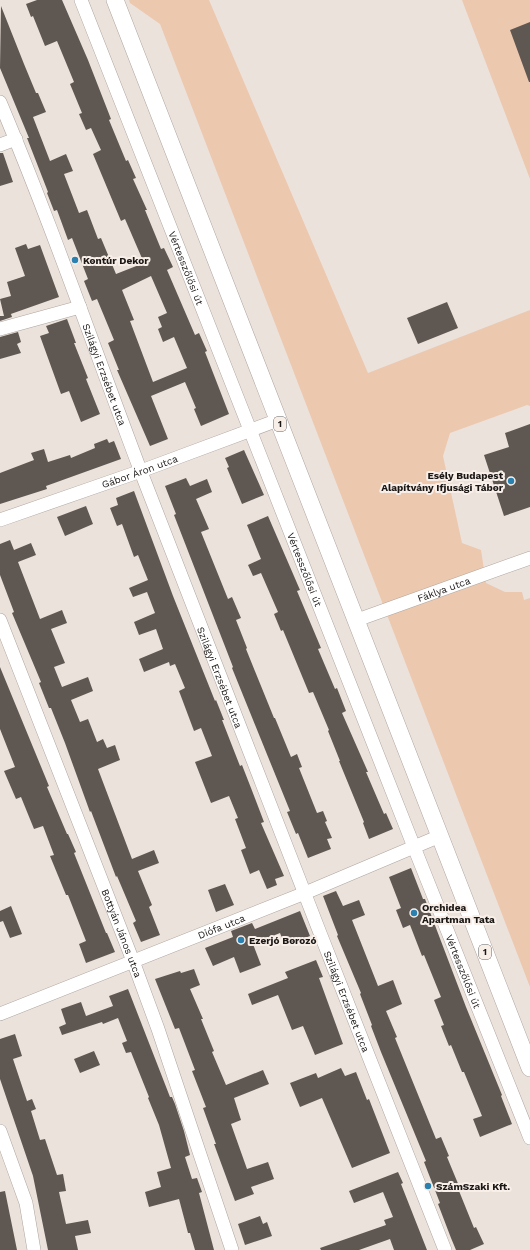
<svg xmlns="http://www.w3.org/2000/svg" width="530" height="1250" viewBox="0 0 530 1250" font-family="'Work Sans',sans-serif">
<style>
.green{fill:#ecc8af}
.building{fill:#5f5852;fill-rule:evenodd}
.lines{fill:none;stroke-linecap:round;stroke-linejoin:round}
.minor-casing{stroke:#aea59f;stroke-width:14}
.major-casing{stroke:#aea59f;stroke-width:18}
.minor{stroke:#fff;stroke-width:13}
.major{stroke:#fff;stroke-width:17}
.poi-dot{fill:#2a80af;stroke:#f9efe9;stroke-width:1.5}
.labels{text-anchor:middle;dominant-baseline:central;stroke-width:4;stroke-linejoin:round;paint-order:stroke}
.shield{fill:#f9efe9;stroke:#5d5855;stroke-width:1}
.shield-label{font-size:9px;font-weight:bold;fill:#1a1715}
.poi-label{font-size:10px;font-weight:bold;fill:#1a1715;stroke:#f9efe9;text-anchor:start}
.street-label{font-size:10px;fill:#1a1715;stroke:#f9efe9}
</style>
<rect width="100%" height="100%" fill="#ece2dc"/>
<path class="green" d="M129 0H209L368 373 530 310V406L527 405 450 433 443 456 462 543 481 550 486 583 505 592H522L524 600 530 598V987L160 24 130 3Z
M462 0H530V179Z"/>
<path class="building" d="M37 0H62L88 60 111 119 109 120 126 161 128 160 136 178 133 179 147 210H145L161 249 164 248 173 267 167 270 195 335 199 333 207 351 205 352 229 414 201 426 194 409 196 408 185 382 151 396 168 439 150 446 117 370H119L108 343 114 340 97 299 92 301 84 281 88 279 72 238 68 240 57 210 54 211 47 193 48 192 27 138H29L0 68 1 6 24 64 36 93H38L46 112 33 117 50 161 66 154 73 171 64 174 79 213 87 210 98 239 101 238 116 274 144 263 125 219 121 221 93 154 101 150 91 128 86 130 79 114 82 113 70 84 74 82 57 41 45 46 33 16 31 17 26 4ZM151 276 167 313 158 317 162 327 158 329 163 342 174 337 187 368 153 382 130 321 134 320 122 290Z
M530 22V82H529L510 30Z
M0 153H3L13 182 0 186Z
M26 244 28 249 40 245 59 297 8 315 11 314 12 317 0 321V316H4L0 299 11 296 7 282 25 276 15 248Z
M447 302 458 328 418 344 407 318Z
M67 319 76 343H74L88 378 86 379 100 414 81 422 69 391 61 394 40 336 49 333 46 326Z
M18 332 21 342 17 344 21 353 0 359V337Z
M530 424V507L504 516 484 455 509 447 505 433Z
M107 439 109 443 114 441 121 459 46 486 47 489 0 504V473L34 460 31 453 44 449 48 462 70 455 71 458 95 448 94 444Z
M244 450 264 495 242 504 227 468 229 467 225 458Z
M186 478 190 486 207 479 212 492 196 499 209 529 201 532 228 599 232 597 241 618 236 620 247 648 246 649 274 718H275L291 757 297 754 302 767 299 768 317 813 323 811 327 821 325 822 332 838 327 839 331 849 308 858 298 833 296 834 287 812 290 811 232 668 233 667 174 515 176 514 165 486Z
M134 491 173 596 215 701 216 700 224 720H222L240 766 242 765 251 788 264 822 261 823 284 876 275 879 277 885 267 889 259 870 250 874 241 850 246 848 235 819 238 818 229 796 211 803 195 762 212 756 201 728 194 731 179 691 185 688 175 664 170 666 169 662 144 672 139 659 163 649 156 629 139 635 134 622 155 613 147 592 133 597 129 588 148 580 138 555 134 557 122 524 117 526 110 508 118 505 116 498Z
M86 506 93 524 65 536 57 517Z
M268 516 300 590 297 591 321 648 318 649 335 689 337 688 346 711 342 713 368 772H366L384 814 386 813 393 829 369 839 363 823 364 822 339 761H340L328 731 329 730 313 692 309 693 283 630 281 631 274 614 278 612 261 573 253 576 248 565 261 559 247 525Z
M10 540 14 550 31 543 36 555 18 562 40 619 62 610 67 623 51 629 65 663 54 667 62 687 88 677 93 691 71 700 80 722 88 719 97 742 103 739 107 748 115 745 120 760 98 769 132 859 154 850 159 863 138 871 152 905 149 907 160 935 141 942 133 923 136 921 117 876 116 877 91 811 90 812 65 743 51 708H49L39 683 41 682 12 613 14 612 0 575V544Z
M0 667 49 786 47 787 67 834H68L76 852 74 853 106 933H107L115 952 86 963 79 944 86 941 68 895H66L50 856 54 855 43 826 34 829 21 797 16 799 4 771 15 767 0 729Z
M411 868 423 899H425L466 1007 502 1095 501 1096 512 1124 480 1137 473 1119 482 1116 464 1072H462L451 1045 449 1046 441 1026 444 1025 434 1000 441 997 424 955 422 956 410 925 403 928 396 910 401 908 389 877Z
M225 884 234 905 216 912 208 890Z
M336 891 343 906 359 900 365 915 352 920 378 986 393 980 402 1004 386 1011 397 1037 395 1038 436 1139 441 1137 449 1156 447 1157 459 1186H457L474 1228 476 1227 484 1244 470 1250H456L451 1238 438 1204 440 1203 424 1162 426 1161 381 1052 371 1026 372 1025 360 994 361 993 337 936 338 935 323 896Z
M11 906 22 934 10 938 3 921 0 922V911Z
M300 911 310 936 285 946 280 933 253 944 261 965 240 973 234 957 213 966 205 948 233 937 231 931 252 923 255 929Z
M316 960 323 977 319 978 343 1044 315 1055 303 1026 292 1030 278 995 252 1005 248 994 288 978 285 972Z
M194 969 200 985 190 989 203 1019H201L214 1051 212 1052 226 1085 263 1070 269 1084 234 1098 241 1120 231 1124 247 1169 268 1162 274 1179 251 1187 254 1194 235 1201 214 1144H216L203 1108 206 1107 192 1071 195 1070 179 1028 175 1029 155 979 180 971 181 973Z
M128 989 170 1097H172L175 1104 184 1131 190 1155 185 1157 192 1179 197 1178 202 1192 199 1193 214 1250H195L190 1233H188L179 1199 149 1207 145 1192 161 1187 157 1172 171 1168 159 1125 148 1098 149 1097 131 1052 126 1053 122 1043 127 1041 118 1018 103 1024 102 1022 62 1035 59 1027 66 1024 61 1009 81 1002 86 1016 113 1006 109 996Z
M15 1034 22 1056 13 1059 27 1101 32 1099 36 1109 31 1111 40 1140 45 1139 57 1175 63 1174 66 1191 59 1192 66 1224 88 1220 91 1233 75 1236 78 1250H48L33 1176 0 1079V1039Z
M94 1051 100 1065 80 1073 74 1059Z
M341 1068 345 1076 356 1072 367 1100 369 1099 390 1153 352 1168 322 1098 300 1107 290 1083 316 1073 318 1078Z
M398 1172 403 1183 401 1184 427 1250H394L390 1239 359 1250H321L320 1248 386 1225 384 1220 393 1217 383 1192 354 1203 349 1191Z
M5 1191 17 1250H0V1192Z
M260 1216 263 1224 267 1222 272 1236 245 1245 238 1224Z"/>
<g class="lines">
<g class="minor-casing">
<g id="minor">
<path id="s1" d="M81 0 414 847 530 1138"/>
<path id="s2" d="M0 102C51 223 94 348 141 472 240 732 343 991 445 1250"/>
<path d="M0 145 16 139"/>
<path d="M0 329 80 307"/>
<path id="s3" d="M0 520 141 471 278 420"/>
<path id="s4" d="M0 620 133 961 158 1029 232 1250"/>
<path id="s5" d="M357 620 530 558"/>
<path id="s6" d="M0 1014 305 893 440 836"/>
<path d="M0 1131 26 1203 34 1250"/>
</g>
</g>
<g class="major-casing">
<path id="major" d="M115 0 530 1068"/>
</g>
<use href="#minor" class="minor"/>
<use href="#major" class="major"/>
</g>
<g class="poi-dot">
<circle cx="75" cy="260" r="4"/>
<circle cx="511" cy="481" r="4"/>
<circle cx="414" cy="913" r="4"/>
<circle cx="241" cy="940" r="4"/>
<circle cx="428" cy="1186" r="4"/>
</g>
<g class="labels">
<g class="shield">
<rect x="274" y="417" width="12" height="14" rx="3"/>
<rect x="479" y="945" width="12" height="14" rx="3"/>
</g>
<g class="shield-label">
<text x="280" y="424">1</text>
<text x="485" y="952">1</text>
</g>
<g class="poi-label">
<text x="83" y="260">Kontúr Dekor</text>
<text x="503" y="475" text-anchor="end">Esély Budapest<tspan x="503" dy="12">Alapítvány Ifjusági Tábor</tspan></text>
<text x="422" y="907">Orchidea<tspan x="422" dy="12">Apartman Tata</tspan></text>
<text x="249" y="940">Ezerjó Borozó</text>
<text x="436" y="1186">SzámSzaki Kft.</text>
</g>
<g class="street-label">
<text stroke="none"><textPath href="#s1" startOffset="288">Vértesszőlősi út</textPath></text>
<text stroke="none"><textPath href="#s2" startOffset="292">Szilágyi Erzsébet utca</textPath></text>
<text stroke="none"><textPath href="#s3" startOffset="148">Gábor Áron utca</textPath></text>
<text stroke="none"><textPath href="#s1" startOffset="612">Vértesszőlősi út</textPath></text>
<text stroke="none"><textPath href="#s5" startOffset="92">Fáklya utca</textPath></text>
<text stroke="none"><textPath href="#s2" startOffset="616">Szilágyi Erzsébet utca</textPath></text>
<text stroke="none"><textPath href="#s6" startOffset="238">Diófa utca</textPath></text>
<text stroke="none"><textPath href="#s4" startOffset="336">Bottyán János utca</textPath></text>
<text stroke="none"><textPath href="#s1" startOffset="1044">Vértesszőlősi út</textPath></text>
<text stroke="none"><textPath href="#s2" startOffset="964">Szilágyi Erzsébet utca</textPath></text>
</g>
</g>
</svg>
